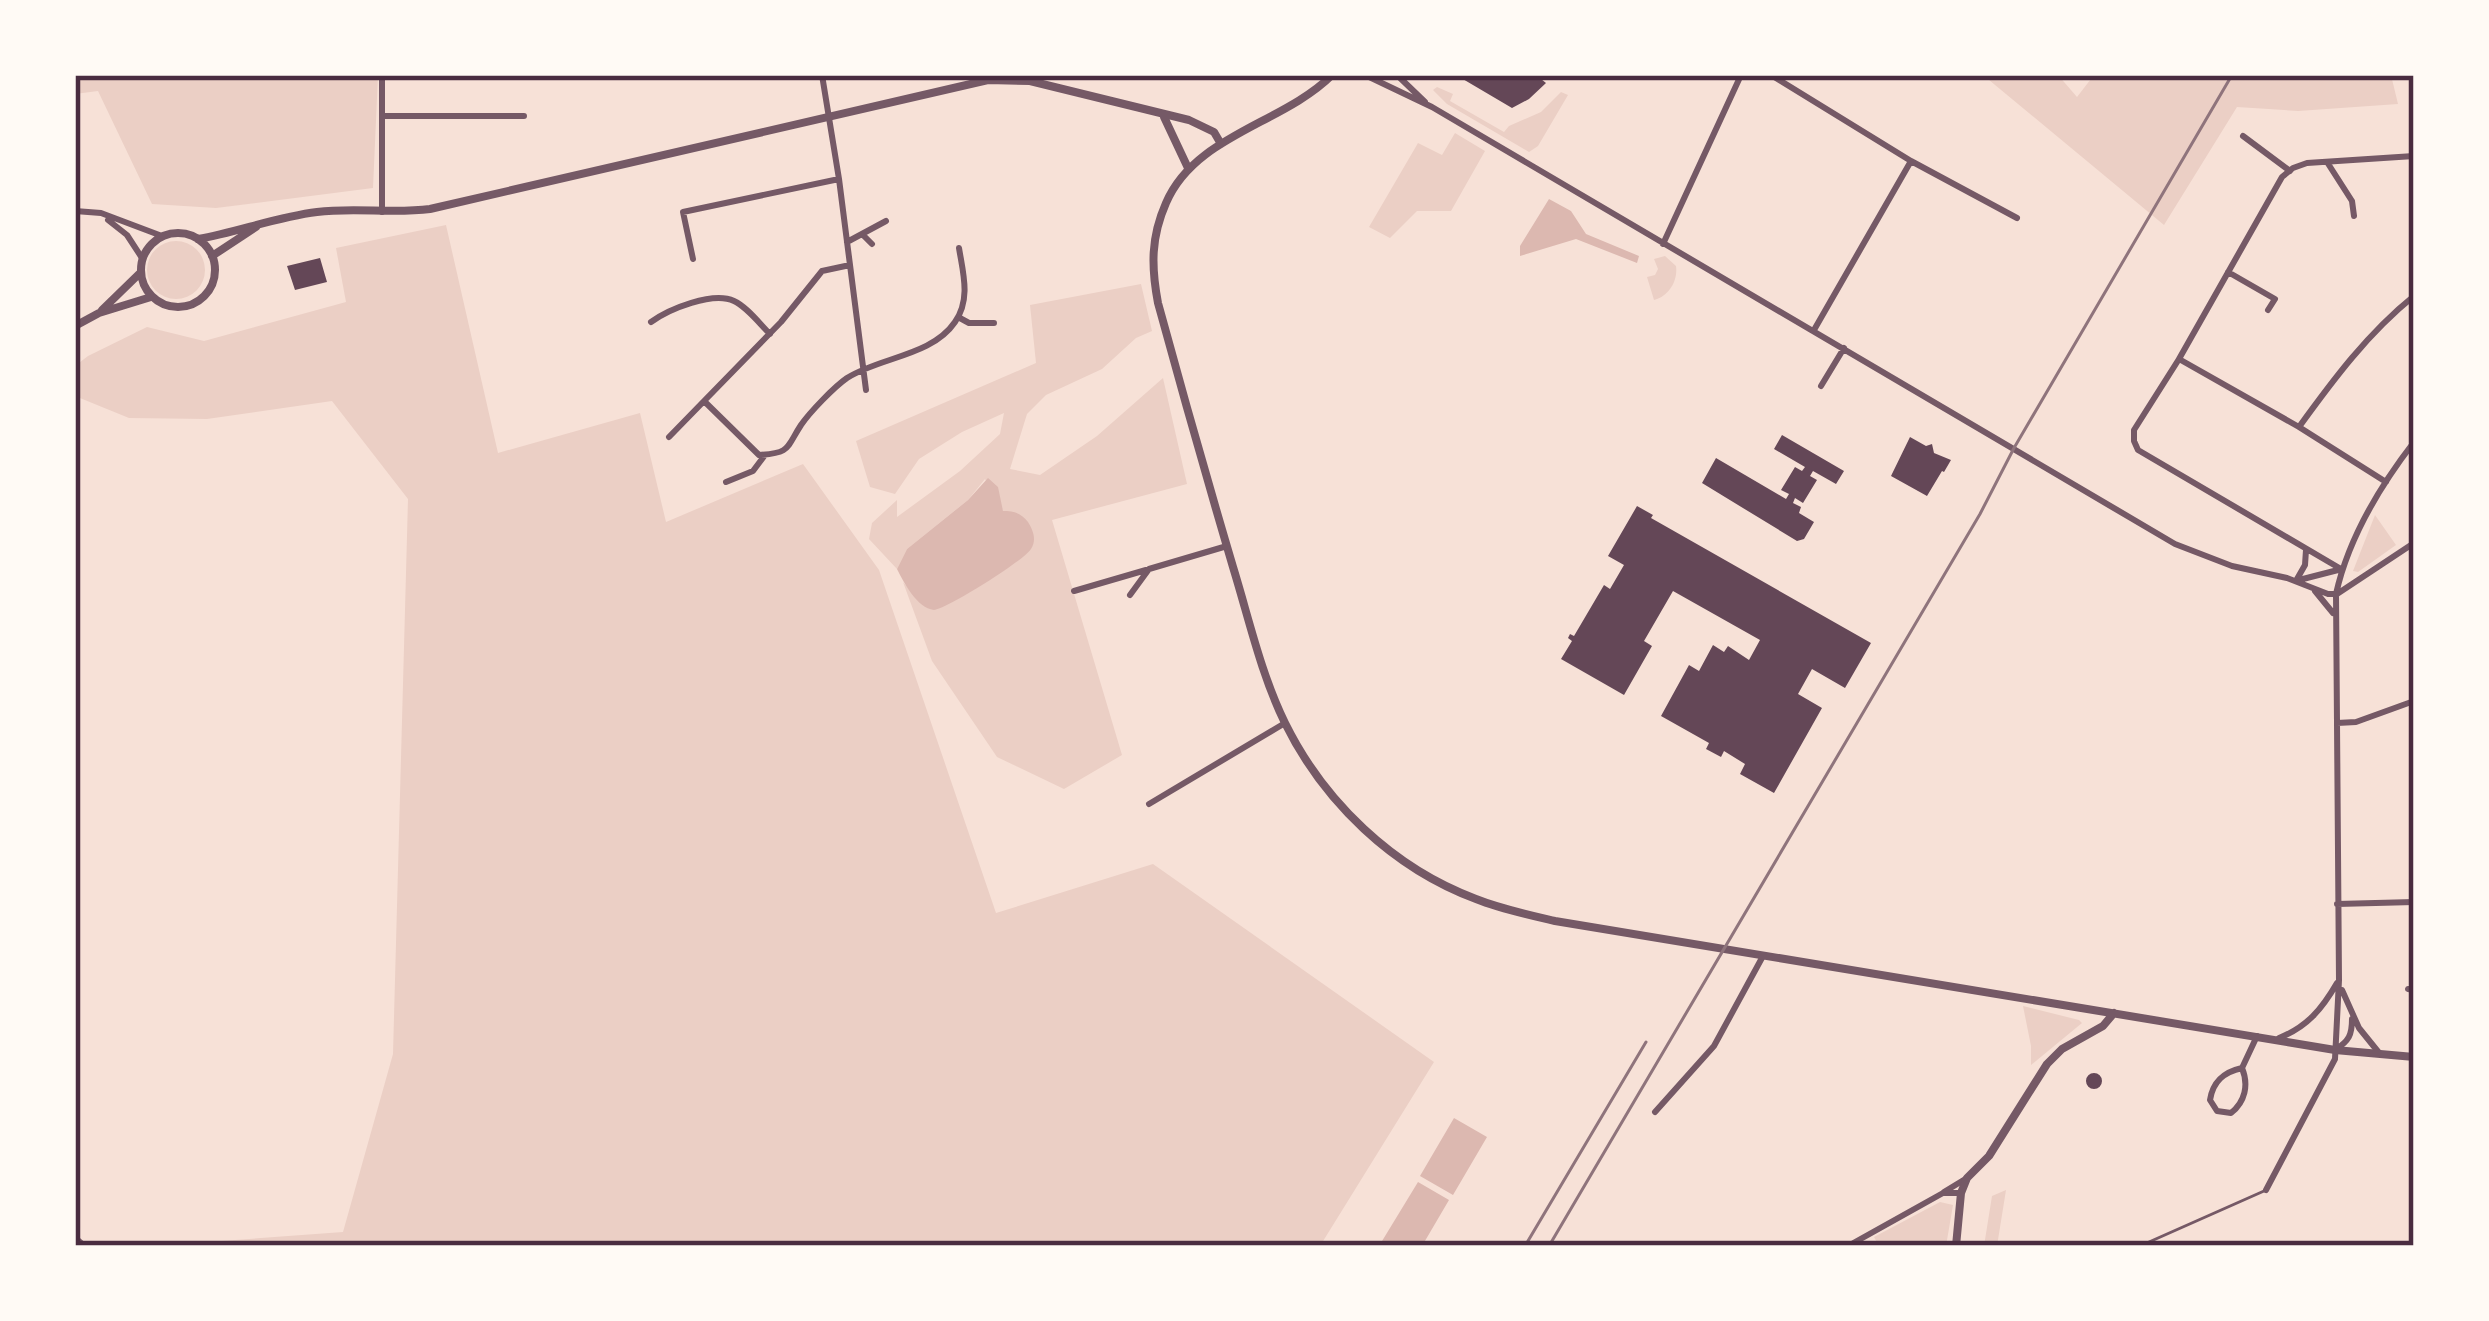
<svg xmlns="http://www.w3.org/2000/svg" width="2489" height="1321" viewBox="0 0 2489 1321" font-family="'DM Sans',sans-serif">
<style>
.green{fill:#ebcfc5}
.water{fill:#dcb8b0}
.building{fill:#644757}
.lines{fill:none;stroke-linecap:round;stroke-linejoin:round}
.service{stroke:#755966;stroke-width:3}
.minor{stroke:#755966;stroke-width:6}
.tertiary{stroke:#755966;stroke-width:8}
.rail{stroke:#8f747c;stroke-width:3}
.neatline{fill:none;stroke:#4a2c40;stroke-width:4.5}
</style>
<rect width="100%" height="100%" fill="#f7e1d7"/>
<path class="green" d="M75 75H378L373 188 216 208 152 204 98 91 75 94Z
M1983 75H2058L2077 97 2094 75H2391L2398 104 2298 111 2237 107 2164 225Z
M1437 87 1453 94 1450 101 1504 132 1509 126 1541 112 1561 92 1568 95 1538 146 1529 152 1447 104 1433 90Z
M1455 133 1485 151 1451 211H1417L1390 238 1369 227 1418 143 1442 155Z
M446 225 498 453 640 413 666 522 803 464 879 570 996 913 1153 864 1434 1062 1320 1246H153L343 1232 393 1054 408 499 332 401 207 419 129 418 75 396V366L88 356 147 327 204 341 346 302 336 248Z
M147 270a29 29 0 1 1 58 0a29 29 0 1 1-58 0Z
M1665 256 1676 266C1678 281 1669 296 1654 300L1647 277 1655 275 1658 269 1654 259Z
M1141 284 1152 331 1136 338 1102 369 1046 395 1027 414 1010 469 1040 475 1097 436 1163 378 1187 484 1052 520 1122 755 1064 789 997 757 932 661 903 582 923 605 1026 554C1042 535 1027 512 1003 511L985 479 968 500 907 549 897 569 869 539 872 523 897 500V517L960 471 1000 434 1004 413 962 432 919 459 895 494 870 487 856 441 1036 363 1030 305Z
M2375 515 2396 545 2358 572 2353 571Z
M2023 1006 2079 1020 2082 1023 2031 1065V1046Z
M2006 1190 1997 1246H1984L1992 1196Z
M1940 1202 1953 1205 1946 1246H1879L1874 1237Z"/>
<path class="water" d="M1549 199 1571 211 1586 234 1639 256 1637 263 1576 239 1520 256V246Z
M988 478 998 487 1003 511C1014 511 1021 513 1028 522 1033 530 1037 540 1031 549 1025 560 945 610 934 610 917 608 904 583 897 569L907 549 968 500Z
M1454 1118 1487 1137 1453 1195 1420 1176Z
M1418 1182 1449 1200 1422 1246H1379Z"/>
<path class="building" d="M1456 75H1543L1541 79 1546 83 1529 99 1512 108Z
M320 258 327 282 295 290 287 266Z
M1782 435 1844 471 1836 484 1813 471 1810 476 1817 480 1803 503 1795 498 1793 503 1801 507 1799 513 1814 522 1804 539 1797 541 1702 483 1716 458 1786 499 1789 494 1781 490 1795 467 1802 471 1805 467 1774 449Z
M1910 437 1926 446 1932 444 1934 453 1951 460 1944 472 1942 471 1927 496 1891 476Z
M1637 506 1653 515 1651 518 1871 643 1845 688 1812 669 1798 694 1822 708 1774 793 1740 774 1745 764 1724 751 1721 757 1706 749 1709 743 1661 716 1689 665 1699 671 1713 645 1724 652 1728 646 1749 660 1760 640 1673 591 1644 641 1652 646 1624 695 1561 659 1572 641 1568 638 1570 634 1574 636 1604 585 1610 589 1624 565 1608 556Z
M2086 1081a8 8 0 1 1 16 0a8 8 0 1 1-16 0Z"/>
<g class="lines">
<path class="service" d="M2140 1246 2264 1191"/>
<path class="minor" d="M822 75 839 179 866 390
M1365 75 1432 107 2175 544 2232 566 2287 578 2328 594H2336
M1397 75 1425 102
M1771 75 1911 161 1814 330
M382 116H524
M2243 136 2290 171
M1911 161 2017 218
M2327 162 2352 201 2354 216
M75 211 101 213 162 236
M382 212V75
M108 220 127 235 142 258
M863 235 872 244
M847 242 886 221
M1663 244 1741 75
M693 259 683 212 839 179
M2228 272 2275 299 2268 310
M958 317 969 323H994
M651 322C669 309 713 291 734 301 747 307 759 323 770 334
M2179 359 2299 427 2386 482
M1821 386 1844 348
M705 402 759 455C791 453 786 448 801 425 810 412 834 387 847 378 880 357 932 356 955 322 971 299 963 273 959 248
M2299 427C2333 380 2368 333 2414 296
M669 437 781 322 822 271 850 265
M726 482 753 471 765 455
M2341 569 2138 450 2134 441V430L2179 359 2282 177 2293 168 2307 163 2414 156
M2297 579 2305 565 2306 550
M2299 580 2338 570
M1074 591 1146 570
M2315 591 2333 613
M2337 594 2414 543
M1130 595 1149 569 1227 546
M2337 723 2356 722 2414 701
M1149 804 1285 723
M2337 904 2414 902
M2408 989 2414 990
M2342 990 2359 1028 2380 1054
M2279 1038C2307 1027 2322 1009 2337 983
M2335 1050C2349 1041 2352 1035 2352 1019
M2242 1068C2224 1072 2213 1081 2210 1100L2217 1111 2231 1113C2245 1102 2249 1085 2242 1068L2257 1036
M1655 1112 1714 1046 1763 956
M2266 1190 2335 1059 2339 980 2336 594C2348 540 2380 486 2414 442
M1944 1192 1967 1178
M1848 1246 1943 1193H1961"/>
<path class="tertiary" d="M1332 75C1283 124 1195 135 1166 203 1151 237 1151 266 1158 303 1182 391 1207 479 1233 567 1249 619 1261 674 1285 723 1324 802 1393 868 1476 899 1501 909 1529 915 1555 921L2335 1050 2414 1057
M1164 117 1188 168
M141 270a37 37 0 1 1 74 0a37 37 0 1 1-74 0Z
M198 239C238 232 276 217 317 212 355 207 392 214 430 209L988 80 1030 81 1189 120 1214 132 1221 144
M212 256 256 227
M102 310 139 274
M75 326 99 313 151 297
M75 1239 83 1246
M1956 1246 1961 1193 1967 1178 1989 1156 2047 1064 2062 1049 2103 1026 2114 1013"/>
<path class="rail" d="M1525 1246 1646 1042
M1549 1246 1980 514 2014 448 2232 75"/>
</g>
<rect width="2489" height="1321" fill="none" stroke="#fffaf5" stroke-width="156"/>
<rect x="78" y="78" width="2333" height="1165" class="neatline"/>
</svg>
